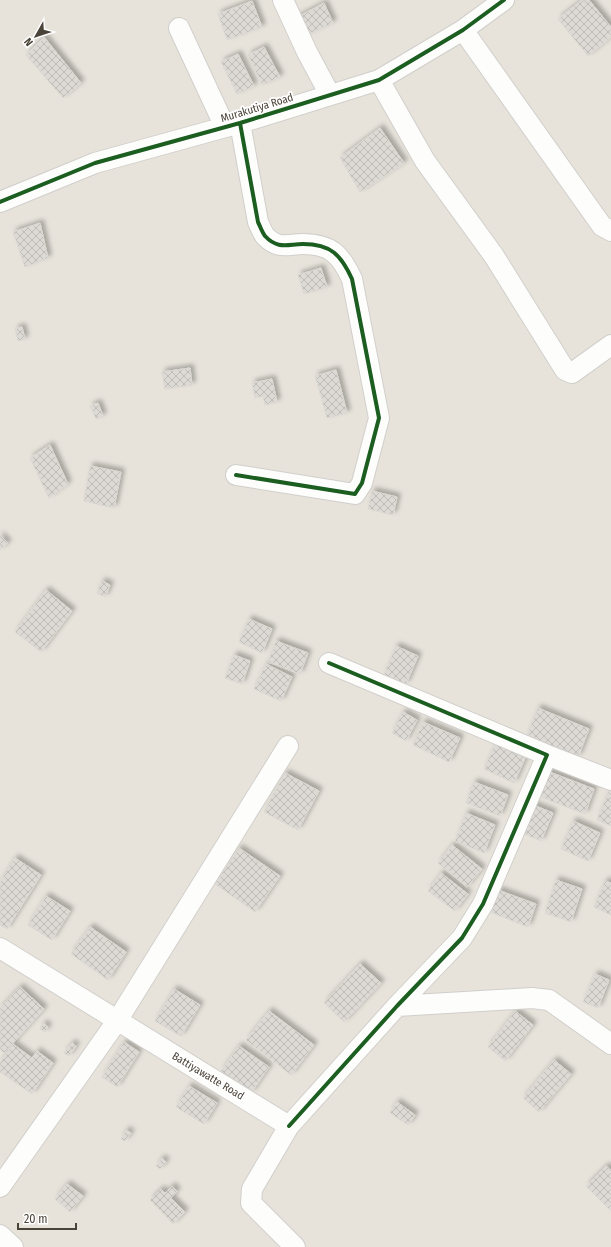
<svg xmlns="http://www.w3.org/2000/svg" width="611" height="1247" viewBox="0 0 611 1247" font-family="'Fira Sans Condensed',sans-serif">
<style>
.residential{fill:#e7e3db}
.building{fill:url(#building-cross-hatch);stroke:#dcd8d3;filter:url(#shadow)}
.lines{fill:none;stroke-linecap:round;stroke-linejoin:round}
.minor-casing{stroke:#d1cfcb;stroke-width:22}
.minor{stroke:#fdfdfc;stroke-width:20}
.cycleway-casing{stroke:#fff;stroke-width:6}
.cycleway{stroke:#1b5e20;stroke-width:4}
.labels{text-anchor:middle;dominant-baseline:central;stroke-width:3.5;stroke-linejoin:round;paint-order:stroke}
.street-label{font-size:11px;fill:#4a4338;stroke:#fff}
</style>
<defs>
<pattern id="building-cross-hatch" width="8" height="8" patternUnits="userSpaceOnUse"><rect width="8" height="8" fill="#dddad6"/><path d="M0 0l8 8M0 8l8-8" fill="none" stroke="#bfbcb8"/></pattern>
<filter id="shadow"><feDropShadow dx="3.5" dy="-3.5" stdDeviation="2" flood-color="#0004"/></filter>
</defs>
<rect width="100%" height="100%" fill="#f3f1ee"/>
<path class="residential" d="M0 0H611V1247H0Z"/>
<path class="building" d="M582 0H589L611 27V37L588 56 558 19Z
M252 1 262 27 227 40 218 14Z
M324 3 333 23 304 36 296 18Z
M44 37 81 83 63 98 26 55Z
M264 47 280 77 262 85 248 55Z
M238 54 254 86 237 94 221 62Z
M380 128 404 163 360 192 340 158Z
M40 223 48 258 25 267 13 232Z
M321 268 327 287 304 294 298 275Z
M22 327 25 339 18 341 15 329Z
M190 368 192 385 165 389 162 372Z
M336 370 347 413 327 418 315 376Z
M272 379 277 402 265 405 263 396 255 398 252 383Z
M98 403 103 416 96 419 90 406Z
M50 445 68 484 49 498 30 458Z
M90 466 121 472 114 508 84 501Z
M372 491 397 497 393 515 368 509Z
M0 535 8 543 0 550Z
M102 581 110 585 105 597 97 593Z
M46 590 72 611 41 652 15 632Z
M249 619 272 629 262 653 239 642Z
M276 641 308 653 300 674 268 662Z
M396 646 418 656 406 684 384 675Z
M234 655 250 661 242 684 225 678Z
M266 664 292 677 281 701 254 689Z
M538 708 589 729 578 757 527 735Z
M403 712 417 720 406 741 392 733Z
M423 722 460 738 449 762 413 745Z
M496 742 526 756 514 783 484 769Z
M547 771 594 789 585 814 538 796Z
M285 773 319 791 298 830 264 812Z
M474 782 508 795 500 816 466 803Z
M609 790 611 791V826L597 820Z
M531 804 553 813 541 841 520 832Z
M466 813 495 825 484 853 455 841Z
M573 821 600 833 588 861 561 849Z
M452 845 482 869 467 887 438 863Z
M239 848 280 876 255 912 215 884Z
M15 858 41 875 7 929 0 925V882Z
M441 873 468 894 455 911 428 891Z
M556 880 582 889 571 922 545 913Z
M605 881 611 883V915L594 907Z
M498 890 536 904 528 927 490 912Z
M46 896 70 911 52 940 28 925Z
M90 927 126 952 108 980 71 954Z
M360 964 381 983 344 1022 324 1003Z
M595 974 609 980 598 1008 583 1002Z
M20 987 44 1009 4 1053 0 1049V1008Z
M174 989 200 1005 181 1036 155 1021Z
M269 1011 314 1045 291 1075 246 1040Z
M515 1011 533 1025 505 1061 488 1047Z
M44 1023 48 1027 45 1032 40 1029Z
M124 1042 139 1052 117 1087 102 1077Z
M72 1043 76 1046 69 1056 64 1053Z
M13 1044 32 1058 37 1051 53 1063 32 1094 0 1072V1063Z
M239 1046 269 1067 251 1093 221 1071Z
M554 1060 571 1074 539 1112 523 1098Z
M189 1086 217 1103 204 1124 176 1107Z
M397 1102 415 1115 408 1125 390 1113Z
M126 1130 131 1133 125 1141 121 1139Z
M162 1158 166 1162 160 1169 156 1166Z
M606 1166 611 1170V1211L586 1186Z
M67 1184 83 1196 70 1212 55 1199Z
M172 1186 177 1191 171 1198 185 1212 173 1224 150 1200 161 1189 165 1193Z"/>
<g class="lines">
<g class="minor-casing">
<path id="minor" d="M283 0 307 52 330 95
M179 28 225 127
M463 30 602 226 611 231
M379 80 425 161 494 256 565 370 572 373 611 345
M0 202 95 163 240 123 379 80 463 30 504 0
M236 475 355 494 362 483 379 418 352 279C341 255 331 244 303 244 288 244 278 250 265 236 262 232 260 226 258 222L240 123
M547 755 611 780
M0 948 289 1126 252 1189 251 1203 295 1247
M397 1006 532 998 549 1000 611 1044
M289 1126 397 1006 462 938 483 904 547 755 329 663
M0 1187 117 1021 288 746
M0 1235 13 1247"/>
</g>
<use href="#minor" class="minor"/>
<g class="cycleway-casing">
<path id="cycleway" d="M0 202 95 163 240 123 379 80 463 30 504 0
M236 475 355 494 362 483 379 418 352 279C341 255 331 244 303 244 288 244 278 250 265 236 262 232 260 226 258 222L240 123
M289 1126 397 1006 462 938 483 904 547 755 329 663"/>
</g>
<use href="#cycleway" class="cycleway"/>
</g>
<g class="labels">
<g class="street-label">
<text transform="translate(257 108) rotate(-17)">Murakutiya Road</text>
<text transform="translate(208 1076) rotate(31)">Battiyawatte Road</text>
</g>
</g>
<g transform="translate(36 36) rotate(231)" stroke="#ffffff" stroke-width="3" paint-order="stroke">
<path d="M0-3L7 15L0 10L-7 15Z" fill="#4a4338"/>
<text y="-6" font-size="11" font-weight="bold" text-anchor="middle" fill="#4a4338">N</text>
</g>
<path d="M18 1223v6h58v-6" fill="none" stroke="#4a4338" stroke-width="2"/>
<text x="24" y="1223" font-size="12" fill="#4a4338" stroke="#ffffff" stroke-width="3" paint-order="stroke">20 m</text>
</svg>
